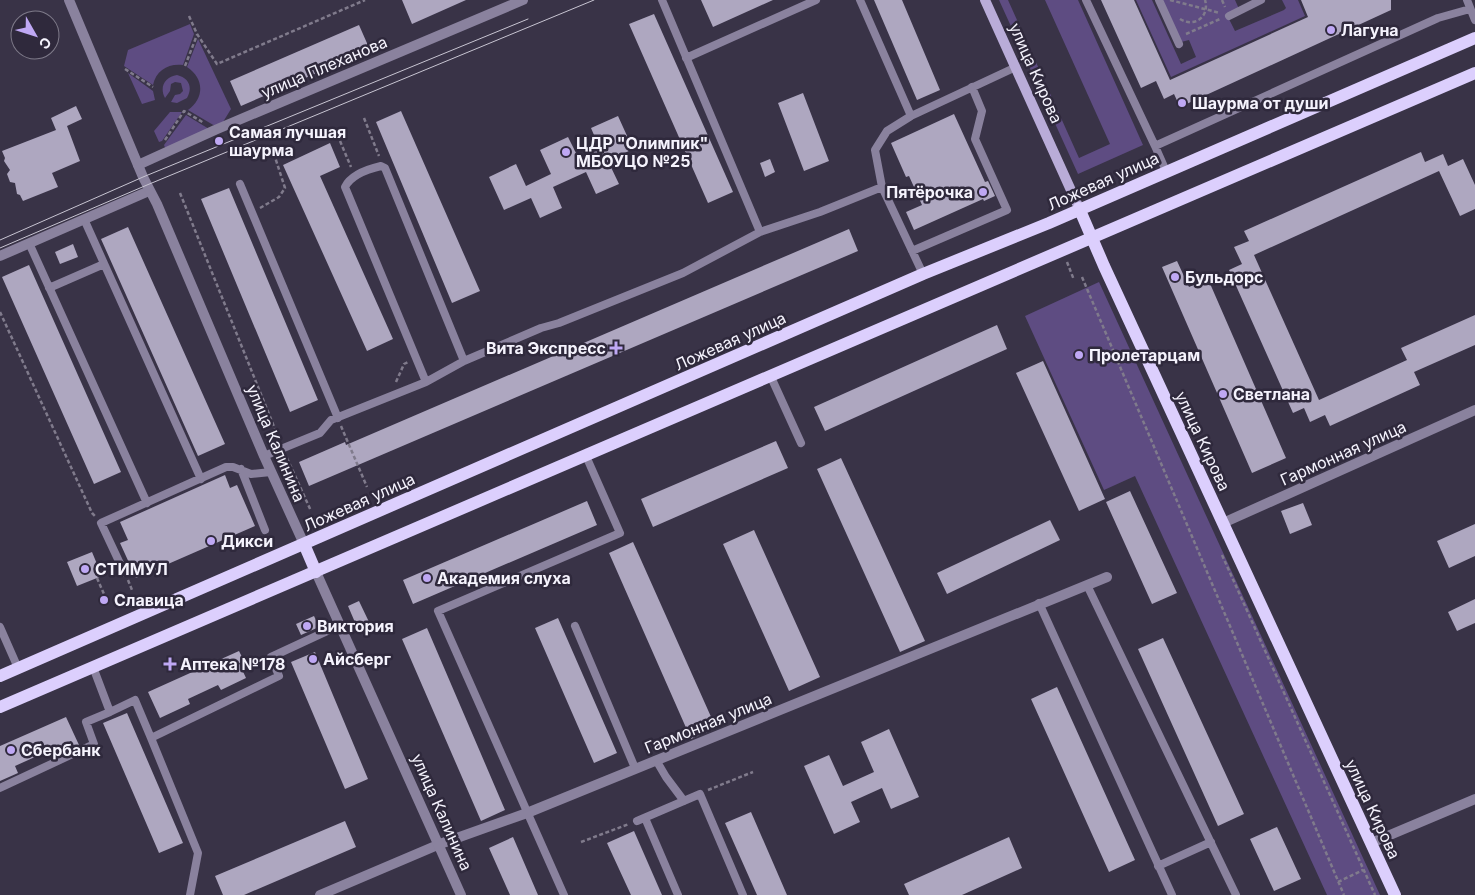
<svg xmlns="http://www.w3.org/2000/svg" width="1475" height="895" viewBox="0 0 1475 895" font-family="Inter,sans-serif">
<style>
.green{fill:#5e4c82}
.building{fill:#aea7c0}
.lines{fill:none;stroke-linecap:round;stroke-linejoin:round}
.path{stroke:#807b8c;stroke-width:2.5;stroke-dasharray:4 2.5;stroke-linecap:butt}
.service{stroke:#8a829e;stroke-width:8}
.minor{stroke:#8a829e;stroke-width:10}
.tertiary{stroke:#8a829e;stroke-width:10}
.secondary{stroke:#b9acd8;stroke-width:10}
.primary{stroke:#dccffd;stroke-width:12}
.tram{stroke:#c8c5d2;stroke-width:1}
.poi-dot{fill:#bfa8f4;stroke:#2f293c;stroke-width:2}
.labels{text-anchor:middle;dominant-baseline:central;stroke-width:5;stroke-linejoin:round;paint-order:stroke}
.poi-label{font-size:16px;font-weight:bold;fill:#f5f3fd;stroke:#2f293c;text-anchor:start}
.street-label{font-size:16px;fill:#f5f3fd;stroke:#2f293c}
</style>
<rect width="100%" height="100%" fill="#393347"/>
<path class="green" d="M999 0H1008L1079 158 1110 144 1045 0H1078L1143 145 1078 174Z
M1136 0H1152L1181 64 1196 57 1189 40 1181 42 1161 0H1235L1239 9 1229 19 1235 31 1284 10 1286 8 1282 0H1298L1305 16 1171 77Z
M190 24 194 34 183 65C169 63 156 70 153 85L124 66 128 50Z
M198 39 231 109 223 122 215 126 188 110C205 98 204 78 187 67Z
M128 73 153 91 155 100 142 104Z
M177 75C189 78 193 87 187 98L177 103 171 102 175 95 180 94 183 91 181 83 175 82 171 84 170 91 165 98C159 87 165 77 177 75Z
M170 112H182L162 141 159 142 154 131Z
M186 115 209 129 166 150 164 145Z
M1099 282 1380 895H1327L1135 476 1104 490 1025 316Z"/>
<path class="building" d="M402 0H466L412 24Z
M701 0H773L713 27Z
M874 0H902L940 90 917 100Z
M1101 0H1134L1170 80 1308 17 1301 0H1391V10L1180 107 1174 94 1164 99 1156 81 1141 88Z
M654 14 733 192 708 203 629 24Z
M359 25 370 50 241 106 230 81Z
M803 93 829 161 804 171 778 103Z
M76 106 82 119 67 126 80 161 52 173 58 187 23 201 20 195 17 194 15 183 10 182 7 174 10 170 4 161 5 158 2 151 56 130 51 118Z
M401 111 480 291 452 303 376 122Z
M954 114 985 182 988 181 995 196 984 201 983 199 914 230 906 212 922 205 909 176 906 177 891 143Z
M618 116 633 149 608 161 619 184 596 194 586 172 553 187 562 208 540 218 531 198 504 210 489 177 516 164 526 186 551 174 540 150 568 137 579 159 600 149 591 128Z
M330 143 340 167 320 176 393 339 367 351 283 165Z
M1421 152 1425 162 1443 154 1448 166 1463 159 1475 185V209L1460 216 1439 171 1254 255 1319 400 1407 360 1401 348 1475 315V345L1414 372 1420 385 1330 426 1325 415 1310 422 1304 408 1293 413 1229 270 1242 264 1234 247 1249 241 1244 231Z
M770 159 775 172 765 177 760 163Z
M229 188 318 400 290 412 201 199Z
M128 227 225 444 198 456 101 239Z
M849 229 858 251 309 486 299 462 345 442 346 445Z
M73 244 78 257 60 264 55 252Z
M1177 261 1189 287 1208 279 1286 458 1252 473 1162 267Z
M29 265 121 472 94 484 2 277Z
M997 325 1007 349 825 431 814 407Z
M1043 361 1105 499 1079 511 1016 373Z
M776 441 788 468 653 527 641 499Z
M841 458 925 641 900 652 817 469Z
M225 475 230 488 237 485 255 526 136 578 120 543 128 540 120 522Z
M1130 491 1177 593 1152 604 1106 502Z
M587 501 597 525 413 604 403 580Z
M1303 503 1312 525 1290 534 1281 511Z
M1050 520 1060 540 947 594 937 573Z
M1475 524V556L1449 568 1437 541Z
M754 530 820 677 789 691 723 544Z
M633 542 716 728 691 739 609 553Z
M92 552 102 576 77 586 67 562Z
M1475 599V623L1457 631 1448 612Z
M359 601 369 622 357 627 348 606Z
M314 616 319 627 301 635 296 624Z
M558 618 617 753 594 763 535 628Z
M427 628 505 810 481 821 402 639Z
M1163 638 1244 814 1218 826 1138 649Z
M239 651 244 661 239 663 246 678 221 690 218 685 188 699 190 704 160 718 148 692Z
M315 652 368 779 345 789 291 662Z
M1057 687 1135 860 1109 872 1031 699Z
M127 713 183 843 159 853 103 723Z
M66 717 79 745 49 758 46 752 15 766 18 773 0 781V746Z
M889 729 919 797 891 809 882 788 851 802 860 822 834 834 804 766 829 755 843 786 874 772 861 742Z
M751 812 787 895H757L725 823Z
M345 821 356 847 244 895H223L215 876Z
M1277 827 1301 879 1274 891 1250 839Z
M634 831 662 895H631L607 843Z
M513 837 538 895H510L489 848Z
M1009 837 1022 868 962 895H909L904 884Z"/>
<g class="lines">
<path class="path" d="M1170 0 1220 13
M1222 0 1225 7
M189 16 197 34 217 64 365 0
M1180 19C1194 28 1210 17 1205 0
M1186 34 1220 19
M185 66 197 35
M125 69 153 87
M364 118 379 156
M335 129 351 167
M165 140 184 111 204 123
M180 193 279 439
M260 208 279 197 285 188 274 154
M1067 262 1074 280
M1082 277 1344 895
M0 312 92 513 96 517
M396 382 404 364 408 362
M341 426 367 487
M287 458 311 511
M1222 555 1375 895
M97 578 107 601
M128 580 132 590
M708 790 753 772
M581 842 629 824
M1338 882 1363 870"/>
<path class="service" d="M662 0 760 232
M860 0 911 116
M1086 0 1155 146 1438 18 1470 9
M1159 0 1179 44
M1467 0 1475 20
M1229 16 1261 0
M686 58 816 0
M1155 146 1166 171
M240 184 338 418
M84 219 201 479
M29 243 147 503
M912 251 1007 210 975 139 982 111 972 87
M923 274 882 187 875 150 887 131 911 116 1016 67
M49 288 104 264
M771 377 801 443
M426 382 345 187C351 175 368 169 381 166L385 168 464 361
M264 456 320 433 331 420 426 382 464 361 541 328 559 323 683 273 760 232 820 212 882 187
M241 469 265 530
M124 572 101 523 226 467H233L251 474 271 472
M1087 585 1236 895
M1039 603 1172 895
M575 626 635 768
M0 627 18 668
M93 667 110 712 135 700 151 738 279 676 271 657 340 625
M151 738 198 853 190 895
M656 760 666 777 684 801
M0 788 94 744 86 722 110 712
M645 818 678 895
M637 821 700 794 743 895
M1158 866 1211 842
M564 895 438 611 620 533 586 456"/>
<path class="minor" d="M138 165 215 130 523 0
M0 256 149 191
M1223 523 1475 410
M1371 843 1475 799
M320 895 440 844 527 813 1107 577"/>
<path class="tertiary" d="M69 0 143 177 157 204 264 456 304 544
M316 572 461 895"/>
<path class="secondary" d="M985 0 1079 208"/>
<path class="primary" d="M1079 208 1104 266 1395 895
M304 544 316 572
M0 676 923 274 1049 223 1475 38
M0 707 1475 73"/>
<path class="tram" d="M0 240 143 177 528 19
M0 248 147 185 594 0"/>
</g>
<g class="poi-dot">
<circle cx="1331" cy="30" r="5"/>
<circle cx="1182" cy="103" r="5"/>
<circle cx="219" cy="141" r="5"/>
<circle cx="566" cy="152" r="5"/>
<circle cx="983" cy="192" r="5"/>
<circle cx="1175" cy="277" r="5"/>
<path d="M613.5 340.5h5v5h5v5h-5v5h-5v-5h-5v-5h5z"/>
<circle cx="1079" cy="355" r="5"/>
<circle cx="1223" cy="394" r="5"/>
<circle cx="211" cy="541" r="5"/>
<circle cx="85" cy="569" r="5"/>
<circle cx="427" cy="578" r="5"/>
<circle cx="104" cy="600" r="5"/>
<circle cx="307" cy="626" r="5"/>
<circle cx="313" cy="659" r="5"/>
<path d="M167.5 656.5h5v5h5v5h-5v5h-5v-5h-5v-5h5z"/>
<circle cx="11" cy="750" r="5"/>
</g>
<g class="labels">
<g class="poi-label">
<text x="1341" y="30">Лагуна</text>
<text x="1192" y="103">Шаурма от души</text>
<text x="229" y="132">Самая лучшая<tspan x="229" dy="18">шаурма</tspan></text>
<text x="576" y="143">ЦДР "Олимпик"<tspan x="576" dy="18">МБОУЦО №25</tspan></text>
<text x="973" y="192" text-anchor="end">Пятёрочка</text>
<text x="1185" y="277">Бульдорс</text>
<text x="606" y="348" text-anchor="end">Вита Экспресс</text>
<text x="1089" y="355">Пролетарцам</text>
<text x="1233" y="394">Светлана</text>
<text x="221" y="541">Дикси</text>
<text x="95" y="569">СТИМУЛ</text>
<text x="437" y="578">Академия слуха</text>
<text x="114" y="600">Славица</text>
<text x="317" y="626">Виктория</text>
<text x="323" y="659">Айсберг</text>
<text x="180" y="664">Аптека №178</text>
<text x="21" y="750">Сбербанк</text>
</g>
<g class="street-label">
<text transform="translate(324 67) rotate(-23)">улица Плеханова</text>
<text transform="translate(1036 73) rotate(66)">улица Кирова</text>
<text transform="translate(1103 181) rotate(-24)">Ложевая улица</text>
<text transform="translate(730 341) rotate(-24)">Ложевая улица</text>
<text transform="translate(1203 441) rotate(65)">улица Кирова</text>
<text transform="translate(276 443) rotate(67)">улица Калинина</text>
<text transform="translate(1343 453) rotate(-24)">Гармонная улица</text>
<text transform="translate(359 502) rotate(-24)">Ложевая улица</text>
<text transform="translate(708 723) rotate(-22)">Гармонная улица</text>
<text transform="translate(1373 809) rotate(65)">улица Кирова</text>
<text transform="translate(442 812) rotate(66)">улица Калинина</text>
</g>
</g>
<g transform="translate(35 35) rotate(129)"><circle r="24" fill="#2f293c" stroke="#7e7a89"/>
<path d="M0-4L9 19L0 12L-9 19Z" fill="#bfa8f4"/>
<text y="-8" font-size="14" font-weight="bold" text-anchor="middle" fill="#f5f3fd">С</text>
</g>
</svg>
